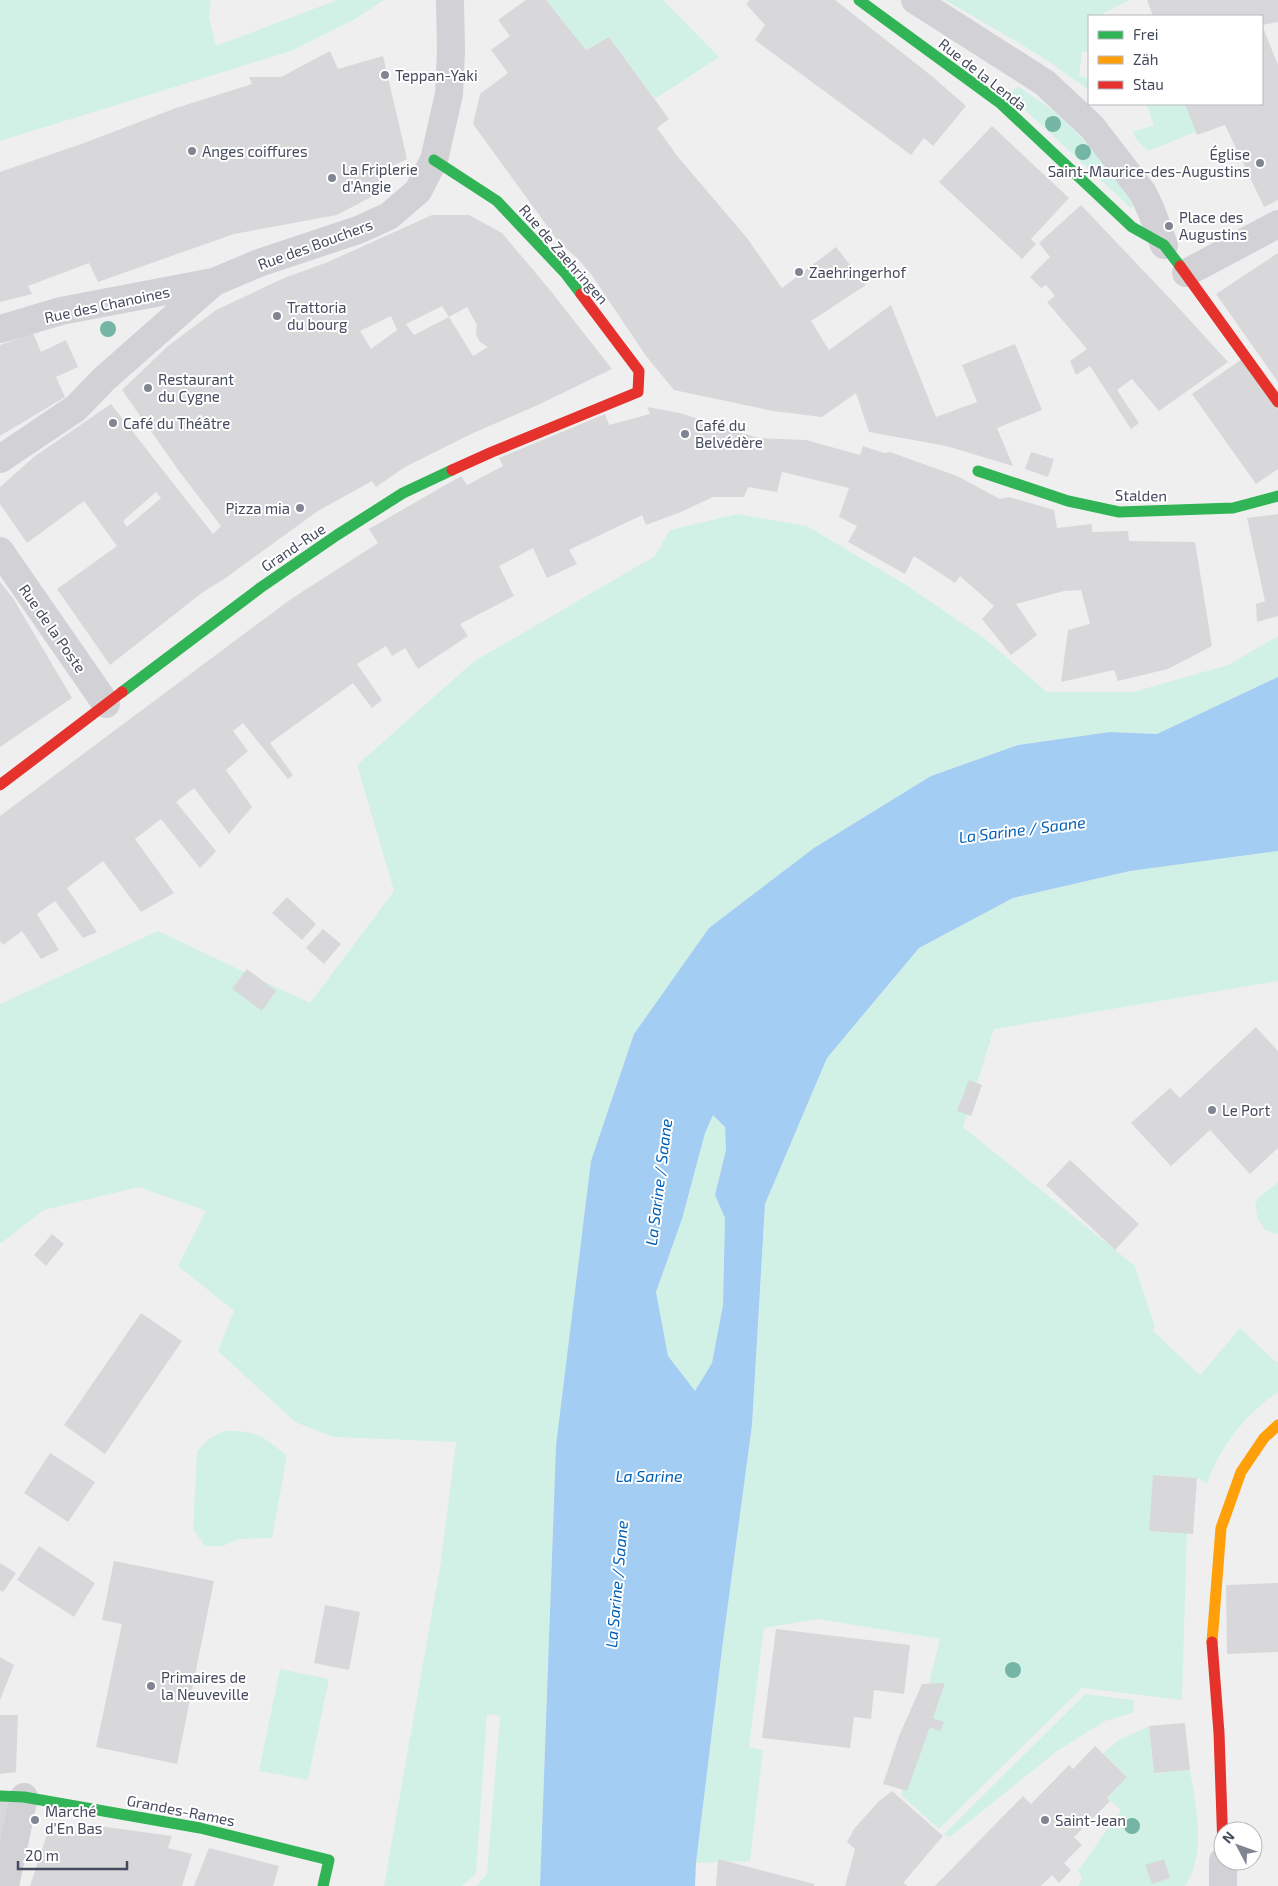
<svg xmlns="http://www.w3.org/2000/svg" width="1278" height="1886" viewBox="0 0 1278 1886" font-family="'Exo 2',sans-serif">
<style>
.green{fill:#d2f1e6}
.water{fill:#a3cdf2;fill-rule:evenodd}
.building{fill:#d8d8db;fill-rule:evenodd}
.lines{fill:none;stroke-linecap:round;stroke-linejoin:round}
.street{stroke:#d1d1d6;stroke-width:28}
.fast{stroke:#30b455;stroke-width:11}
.slow{stroke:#ff9f0a;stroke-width:11}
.jam{stroke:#e5322d;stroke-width:11}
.tree{fill:#74b5a6}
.poi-dot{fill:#818491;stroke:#fff;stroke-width:2}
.labels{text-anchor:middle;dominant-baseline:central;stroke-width:4;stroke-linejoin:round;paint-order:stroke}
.street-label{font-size:15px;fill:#454b5e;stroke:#fff}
.poi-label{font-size:15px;fill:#454b5e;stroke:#fff;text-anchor:start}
.water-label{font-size:16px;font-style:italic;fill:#005fb6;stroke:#fff}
</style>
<rect width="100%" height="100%" fill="#f0efef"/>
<path class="green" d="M0 0H211L209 18 216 46 337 0H384L355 19 291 51 0 141Z
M546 0H663L719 57 655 99 609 37 586 50Z
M945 0H1130L1098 16H1089L1088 51 1082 52 1079 76 1089 78V90L1039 55Z
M1018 86C1030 95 1044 103 1056 113 1078 132 1123 180 1133 206L1131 208 1009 95Z
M1146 104H1188L1198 131 1148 151 1136 139 1133 132 1154 125Z
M737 514 807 526 906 585 984 638 1047 692H1133L1228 665 1278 636V677L1157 734 1110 732 1018 745 931 776 814 848 709 928 556 1446 540 1886H476L487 1874 500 1716 487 1714 476 1874 462 1886H384L441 1561 456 1442 333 1437 295 1422 218 1351 234 1311 178 1266 206 1211 139 1187 44 1210 0 1244V1004L158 931 310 1003 394 891 357 765 473 662 655 556 670 530Z
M1278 851V981L994 1029 963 1127 1135 1266 1155 1327 1153 1331 1200 1375 1240 1328 1276 1362 1278 1361V1392C1245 1415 1220 1446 1207 1484L1197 1478 1153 1475 1187 1530 1182 1700 1082 1688 939 1829 901 1795 940 1639 818 1619 764 1628 749 1747 763 1750 750 1861 696 1863 723 1641 752 1425 765 1204 827 1058 919 948 1013 898 1130 871Z
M713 1115 725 1127 726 1150 715 1195 725 1218 723 1305 712 1363 695 1392 668 1356 656 1292 682 1219 705 1133Z
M1278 1182V1233L1277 1234 1265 1230 1258 1219 1255 1206 1258 1198Z
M224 1431C257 1430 263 1436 287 1456L272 1538 239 1539 223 1546H205L193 1529 197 1451 210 1438Z
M280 1669 329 1679 308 1780 259 1771Z
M1085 1694 1134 1700 1133 1713 1105 1721 1057 1751 949 1838 944 1834Z
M1149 1726 1154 1773 1190 1770C1196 1806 1207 1854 1185 1886H1078L1082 1878 1078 1871 1121 1810 1107 1798 1127 1777 1103 1753 1119 1740Z"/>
<path class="water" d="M1278 677V851L1130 871 1013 898 919 948 827 1058 765 1204 752 1425 723 1641 696 1863 695 1886H540L556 1446 591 1161 634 1034 709 928 814 848 931 776 1018 745 1110 732 1157 734ZM713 1115 725 1127 726 1150 715 1195 725 1218 723 1305 712 1363 695 1391 668 1356 656 1292 682 1219 705 1133Z"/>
<path class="building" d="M526 0H546L586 50 609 37 669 119 657 128 678 157 747 238 782 288 836 247 866 285 811 321 829 350 891 305 936 417 977 402 962 365 1015 344 1042 410 997 428 1013 466 946 446 869 432 856 393 822 417 773 411 674 390 646 356 591 274 578 259 558 241 473 124 480 94 508 73 491 50 510 36 498 20Z
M750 0H835L933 77 966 106 933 146 924 138 911 155 755 40 765 25 746 4Z
M1147 0H1278V22L1262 25V16H1153Z
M1262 25 1278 65V200L1264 207 1225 125 1197 135 1185 104H1262Z
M330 51 338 69 383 56 407 159 379 172 388 188 337 215 234 234 98 282 89 263 28 286 32 294 0 302V172L84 143 176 108 252 84 249 77H281Z
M992 126 1069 198 1031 239 1036 244 1022 259 939 182Z
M1081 205 1176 305 1228 362 1159 411 1132 379 1117 390 1139 423 1131 429 1090 366 1076 375 1070 361 1087 349 1047 302 1055 296 1046 285 1041 288 1030 277 1050 257 1039 243Z
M432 215H469L502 233 550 290 612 369 540 404 471 434 405 467 376 487 372 481 318 511 224 579 203 592 110 665 57 589 117 546 84 501 27 543 0 504V487L35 456 111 404 213 534 221 526 179 471 122 390 168 346 216 310 284 278 328 262ZM442 306 449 317 467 307 477 325 476 335 480 342 488 347 473 356 449 317 414 335 406 324ZM391 316 397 330 371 349 360 331ZM156 492 161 498 127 527 123 521Z
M1278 253V382L1216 294Z
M33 333 41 352 66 340 78 367 56 377 65 397 0 436V345Z
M1242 359 1278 409V469L1256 484 1192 394Z
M647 407 680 413 758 438 806 440 860 455 863 446 884 453 890 452 957 476 1000 499 1009 497 1054 510 1057 528 1092 524V532L1128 531 1129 541 1195 542 1212 646 1168 669 1151 673 1118 681 1114 670 1061 682 1068 630 1090 624 1081 590 1064 591 1016 604 1037 635 1011 655 982 619 994 606 960 576 955 583 914 556 905 574 848 542 857 526 839 517 849 488 782 472 777 492 748 487 744 497H713L681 512 646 525 642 515 569 550 577 564 547 578 533 548 499 566 514 596 460 624 468 636 418 669 405 648 392 656 386 646 357 664 382 700 372 708 353 683 270 743 293 775 288 779 243 723 233 731 248 751 226 770 252 807 229 834 194 788 176 802 216 851 208 860 200 868 161 819 135 839 174 893 141 912 103 861 67 888 97 932 83 938 55 901 37 914 59 950 41 959 22 931 3 945 0 941V816L291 599 378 543 369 529 461 476 467 485 503 466 499 458 605 414 609 425 650 414Z
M1031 452 1054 459 1048 477 1025 469Z
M1278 514V616L1257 622 1256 604 1265 601 1247 518Z
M0 582 13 598 72 698 0 747Z
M287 897 316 924 302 940 272 913Z
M323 929 341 944 324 964 306 948Z
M247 969 276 991 262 1011 232 989Z
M1256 1027 1278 1051V1148L1250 1174 1210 1130 1171 1166 1131 1123 1170 1088 1180 1098Z
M969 1080 982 1085 971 1116 957 1111Z
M1070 1160 1139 1224 1115 1250 1046 1185Z
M52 1234 64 1244 46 1266 34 1255Z
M141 1313 182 1341 105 1454 64 1425Z
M50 1453 95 1482 68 1522 24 1493Z
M1153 1475 1197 1478 1193 1534 1149 1531Z
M39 1546 95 1583 74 1617 17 1580Z
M114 1561 214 1581 177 1764 96 1747 122 1624 102 1620Z
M0 1563 16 1573 3 1592 0 1590Z
M1278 1583V1652L1227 1654 1226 1585Z
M325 1605 360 1612 349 1670 314 1663Z
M776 1629 910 1645 904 1694 874 1690 871 1719 854 1717 850 1748 762 1738Z
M0 1657 14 1665 0 1700Z
M945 1683 933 1718 944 1722 940 1731 930 1727 907 1791 883 1784 899 1736 922 1684Z
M0 1715H18L16 1772 0 1774Z
M1185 1723 1190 1770 1154 1773 1149 1726Z
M1095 1746 1127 1777 1107 1798 1110 1801 1074 1837 1082 1845 1064 1863 1071 1870 1059 1883 1052 1875 1041 1886H935L1023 1796 1031 1804 1069 1765 1073 1769Z
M892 1791 943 1836 903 1883 908 1886H845L855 1849 847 1842 854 1829 879 1801Z
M0 1801 11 1802 0 1856Z
M99 1826 172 1836 168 1848 192 1854 182 1886H30L47 1834 97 1833Z
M209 1848 279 1866 273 1886H194Z
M718 1859 814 1884V1886H716Z
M1164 1859 1170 1878 1152 1884 1145 1865Z"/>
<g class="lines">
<path class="street" d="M915 0 1045 83 1092 127 1143 193 1151 210 1164 245
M1186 273 1278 224
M0 329 61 311 213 282
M0 459 76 408 104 379 214 282 259 263 358 230 389 216 418 191 434 160 449 94 451 51 450 0
M0 551 106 704
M5 1886 24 1797
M1223 1886V1861"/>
<path class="fast" d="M859 0 1000 103 1132 227 1164 245 1180 266
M434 160 497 201 565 273 581 294
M978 471 1068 501 1119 512 1233 508 1278 496
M122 692 260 588 337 535 403 493 452 470
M0 1796 24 1797 200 1828 329 1860 323 1886"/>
<path class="slow" d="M1212 1642 1221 1528 1241 1472 1264 1438 1278 1425"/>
<path class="jam" d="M1180 266 1278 402
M452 470 492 452 638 392 639 371 581 294
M0 785 122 692
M1212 1642 1219 1733 1223 1848"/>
</g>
<g class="tree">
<circle cx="1053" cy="124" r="8"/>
<circle cx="1083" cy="152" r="8"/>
<circle cx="108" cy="329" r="8"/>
<circle cx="1013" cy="1670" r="8"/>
<circle cx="1132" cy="1826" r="8"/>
</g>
<g class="poi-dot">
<circle cx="385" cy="75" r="5"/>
<circle cx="192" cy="151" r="5"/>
<circle cx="1260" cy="163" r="5"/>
<circle cx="332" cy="178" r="5"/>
<circle cx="1169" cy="226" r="5"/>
<circle cx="799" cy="272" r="5"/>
<circle cx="277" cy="316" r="5"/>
<circle cx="148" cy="388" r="5"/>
<circle cx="113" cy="423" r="5"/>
<circle cx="685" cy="434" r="5"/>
<circle cx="300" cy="508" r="5"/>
<circle cx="1212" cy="1110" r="5"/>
<circle cx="151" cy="1686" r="5"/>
<circle cx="35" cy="1820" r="5"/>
<circle cx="1045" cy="1820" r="5"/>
</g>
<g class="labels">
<g class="street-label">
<text transform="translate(983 74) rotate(38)">Rue de la Lenda</text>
<text transform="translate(315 244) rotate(-20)">Rue des Bouchers</text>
<text transform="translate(564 254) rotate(49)">Rue de Zaehringen</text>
<text transform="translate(107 304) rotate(-12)">Rue des Chanoines</text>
<text transform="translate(1141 495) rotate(1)">Stalden</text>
<text transform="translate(293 547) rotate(-34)">Grand-Rue</text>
<text transform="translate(53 628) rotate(55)">Rue de la Poste</text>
<text transform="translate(181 1810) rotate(11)">Grandes-Rames</text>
</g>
<g class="poi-label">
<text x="395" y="75">Teppan-Yaki</text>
<text x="202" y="151">Anges coiffures</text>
<text x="1250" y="154" text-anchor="end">Église<tspan x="1250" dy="17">Saint-Maurice-des-Augustins</tspan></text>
<text x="342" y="169">La Friplerie<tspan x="342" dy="17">d'Angie</tspan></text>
<text x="1179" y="217">Place des<tspan x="1179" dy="17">Augustins</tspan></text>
<text x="809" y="272">Zaehringerhof</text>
<text x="287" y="307">Trattoria<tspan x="287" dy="17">du bourg</tspan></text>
<text x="158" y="379">Restaurant<tspan x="158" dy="17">du Cygne</tspan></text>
<text x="123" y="423">Café du Théâtre</text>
<text x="695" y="425">Café du<tspan x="695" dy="17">Belvédère</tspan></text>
<text x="290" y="508" text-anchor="end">Pizza mia</text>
<text x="1222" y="1110">Le Port</text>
<text x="161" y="1677">Primaires de<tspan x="161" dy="17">la Neuveville</tspan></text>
<text x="45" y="1811">Marché<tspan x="45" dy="17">d'En Bas</tspan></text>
<text x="1055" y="1820">Saint-Jean</text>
</g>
<g class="water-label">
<text transform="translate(1022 829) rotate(-7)">La Sarine / Saane</text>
<text transform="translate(658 1182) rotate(-83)">La Sarine / Saane</text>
<text x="649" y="1475">La Sarine</text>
<text transform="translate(616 1584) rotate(-85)">La Sarine / Saane</text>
</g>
</g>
<rect x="1088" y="15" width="175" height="90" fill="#ffffff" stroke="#b5b7bf"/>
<rect x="1098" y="31" width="25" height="8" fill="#30b455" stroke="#b5b7bf"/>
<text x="1133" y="40" font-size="15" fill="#454b5e">Frei</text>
<rect x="1098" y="56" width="25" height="8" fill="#ff9f0a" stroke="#b5b7bf"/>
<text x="1133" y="65" font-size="15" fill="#454b5e">Zäh</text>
<rect x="1098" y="81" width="25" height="8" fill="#e5322d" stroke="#b5b7bf"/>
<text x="1133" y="90" font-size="15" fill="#454b5e">Stau</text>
<g transform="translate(1238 1846) rotate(311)"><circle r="24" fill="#ffffff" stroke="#b5b7bf"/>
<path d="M0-4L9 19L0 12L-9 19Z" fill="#818491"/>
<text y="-8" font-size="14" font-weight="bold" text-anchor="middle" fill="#454b5e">N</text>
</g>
<path d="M18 1861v8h109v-8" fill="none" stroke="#454b5e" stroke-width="2.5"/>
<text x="25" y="1861" font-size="15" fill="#454b5e" stroke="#ffffff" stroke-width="4" paint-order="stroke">20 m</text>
</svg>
